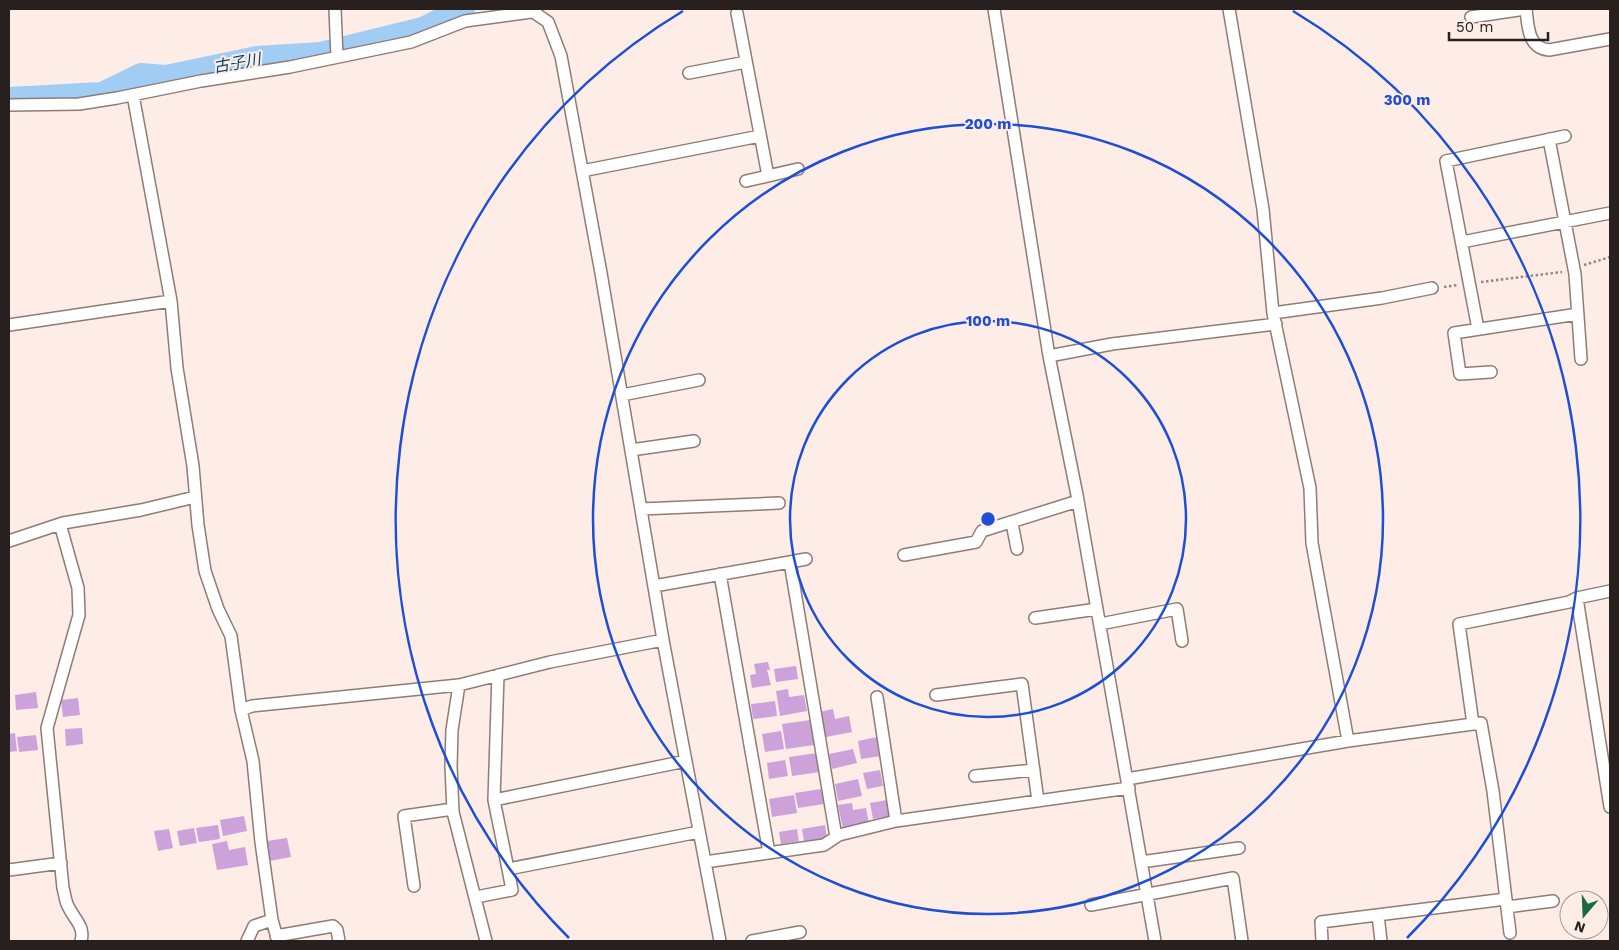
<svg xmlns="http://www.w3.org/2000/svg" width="1619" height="950" viewBox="0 0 1619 950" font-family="'Work Sans','Noto Sans JP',sans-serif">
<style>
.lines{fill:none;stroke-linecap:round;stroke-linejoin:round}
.river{stroke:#a1cdf5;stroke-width:24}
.building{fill:#cda1da}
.minor-casing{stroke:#8e7c76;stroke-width:14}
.path{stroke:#928782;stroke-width:2.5;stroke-dasharray:2.5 2.5;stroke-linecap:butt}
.minor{stroke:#fff;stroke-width:11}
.ring{fill:none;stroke:#1d4ed8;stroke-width:2.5}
.labels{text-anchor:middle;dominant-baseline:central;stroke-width:4;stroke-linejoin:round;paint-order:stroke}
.water-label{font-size:16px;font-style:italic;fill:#004572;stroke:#fdede6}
.centre{fill:#1d4ed8;stroke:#fdede6;stroke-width:2.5}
.ring-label{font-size:15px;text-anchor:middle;font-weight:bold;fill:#1d4ed8;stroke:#fdede6;stroke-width:4;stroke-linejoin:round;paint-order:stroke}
</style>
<rect width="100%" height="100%" fill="#fdede6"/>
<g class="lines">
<path class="river" d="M9 99 102 94 141 75 166 77 257 58 321 54 423 29 463 9"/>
</g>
<path class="building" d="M768 662 770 670H767L771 685 752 688 750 675 756 674 754 664Z
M796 666 798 679 776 682 774 669Z
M788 689 789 697 804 695 807 711 780 716 776 691Z
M36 692 38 708 16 710 15 695Z
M78 698 80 715 63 717 61 700Z
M775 701 777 716 753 719 751 704Z
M833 709 835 719 849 716 852 732 826 737 819 712Z
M810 720 814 745 786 749 782 724Z
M82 728 83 744 66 746 65 729Z
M781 731 784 749 765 752 762 734Z
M15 733 17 751 9 752V734Z
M36 735 38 750 19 752 17 737Z
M877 737 881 756 861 759 858 741Z
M853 749 857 763 832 769 829 754Z
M817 753 820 772 792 776 789 757Z
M785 760 788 776 769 779 767 763Z
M880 770 883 786 867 789 863 773Z
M858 779 862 796 838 801 835 784Z
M821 789 824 804 798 808 795 793Z
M794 795 797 813 772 817 769 799Z
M887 800 890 816 873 819 870 803Z
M852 803 853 810 866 808 869 824 843 829 838 805Z
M244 816 247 831 223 836 220 820Z
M218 825 220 839 199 842 196 828Z
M825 825 827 838 804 841 802 829Z
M194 828 197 843 180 846 177 831Z
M169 829 173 848 158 851 154 831Z
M797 829 799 841 781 844 779 832Z
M287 838 291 857 264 862 260 842Z
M227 841 229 850 245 847 248 865 217 870 212 844Z"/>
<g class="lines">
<g class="minor-casing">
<path id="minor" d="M335 9 337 57
M529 9 548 22 561 56 601 273 663 640 720 941
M994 9 1049 356 1077 495 1155 941
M1229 9 1263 209 1273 313 1310 488 1312 543 1348 741
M1526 9C1528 27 1528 48 1549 50L1610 39
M737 13 768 176
M1471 17 1526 9
M689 73 746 62
M133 95 171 301 177 368 193 466 198 525 205 571 218 609 231 636 241 710 253 761 261 842 272 920 278 941
M9 105 79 104 117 98 201 81 290 67 411 42 465 21 531 12 536 9
M1549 139 1575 274 1581 359
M582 171 760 136
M746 181 798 169
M1462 242 1610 213
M1273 313 1382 298 1432 288
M9 325 171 301
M1478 329 1446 161 1565 136
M1049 356 1112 344 1276 324
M1491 372 1460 374 1454 333 1578 314
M622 395 699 380
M631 450 694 441
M641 509 779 503
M1012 523 1017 549
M60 524 78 588 79 615 47 728 63 888C65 894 65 902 69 908 75 920 85 927 81 941
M9 541 63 523 141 510 195 497
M904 555 976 542 982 531 1078 501
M790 562 806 559
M720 574 769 853
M654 586 790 562 836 837
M1577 598 1610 807
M1035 618 1097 609
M1100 624 1177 609 1182 641
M498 675 494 800 508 869
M459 685 452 730 451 766 453 812 486 941
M936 695 1022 684 1038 801
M877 697 896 821
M241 710 252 706 459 685 550 662 663 640
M1473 724 1481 723 1493 791 1510 933
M975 776 1034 770
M1127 779 1348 741 1473 724 1459 624 1569 602 1577 598 1610 591
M494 800 686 761
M705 862 824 845 839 835 896 821 1129 788
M1141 862 1239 848
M9 870 61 863
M414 886 404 816 453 809
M476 897 512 890 508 869 699 832
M1091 905 1233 878 1242 941
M1507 907 1553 901
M1378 915 1381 941
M276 936 333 926 337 930 339 941
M247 941 254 926 272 920
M752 941 800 932
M1322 941 1321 922 1506 899"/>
</g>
<path class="path" d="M1584 265 1610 257
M1481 282 1562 272
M1444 287 1458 285"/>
<use href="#minor" class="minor"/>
</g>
<g class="ring">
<circle cx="988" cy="519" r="198"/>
<circle cx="988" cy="519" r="395"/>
<path d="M569 938A593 593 0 0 1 683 11M1293 11A593 593 0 0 1 1407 938"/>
</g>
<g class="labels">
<g class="water-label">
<text transform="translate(237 63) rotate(-10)">古子川</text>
</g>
</g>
<circle cx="988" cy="519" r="8" class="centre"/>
<g class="ring-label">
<text x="1407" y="105">300 m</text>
<text x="988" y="129">200 m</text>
<text x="988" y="326">100 m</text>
</g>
<rect width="1619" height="950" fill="none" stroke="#27201e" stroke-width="20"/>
<g transform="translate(1584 915) rotate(199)"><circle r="24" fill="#fdede6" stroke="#a79b96"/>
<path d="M0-4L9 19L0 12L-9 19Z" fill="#186c3d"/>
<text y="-8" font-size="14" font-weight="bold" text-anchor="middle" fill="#27201e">N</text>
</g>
<path d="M1449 32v8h99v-8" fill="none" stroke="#27201e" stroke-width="2.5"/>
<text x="1456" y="32" font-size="15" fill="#27201e" stroke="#fdede6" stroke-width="4" paint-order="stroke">50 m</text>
</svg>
